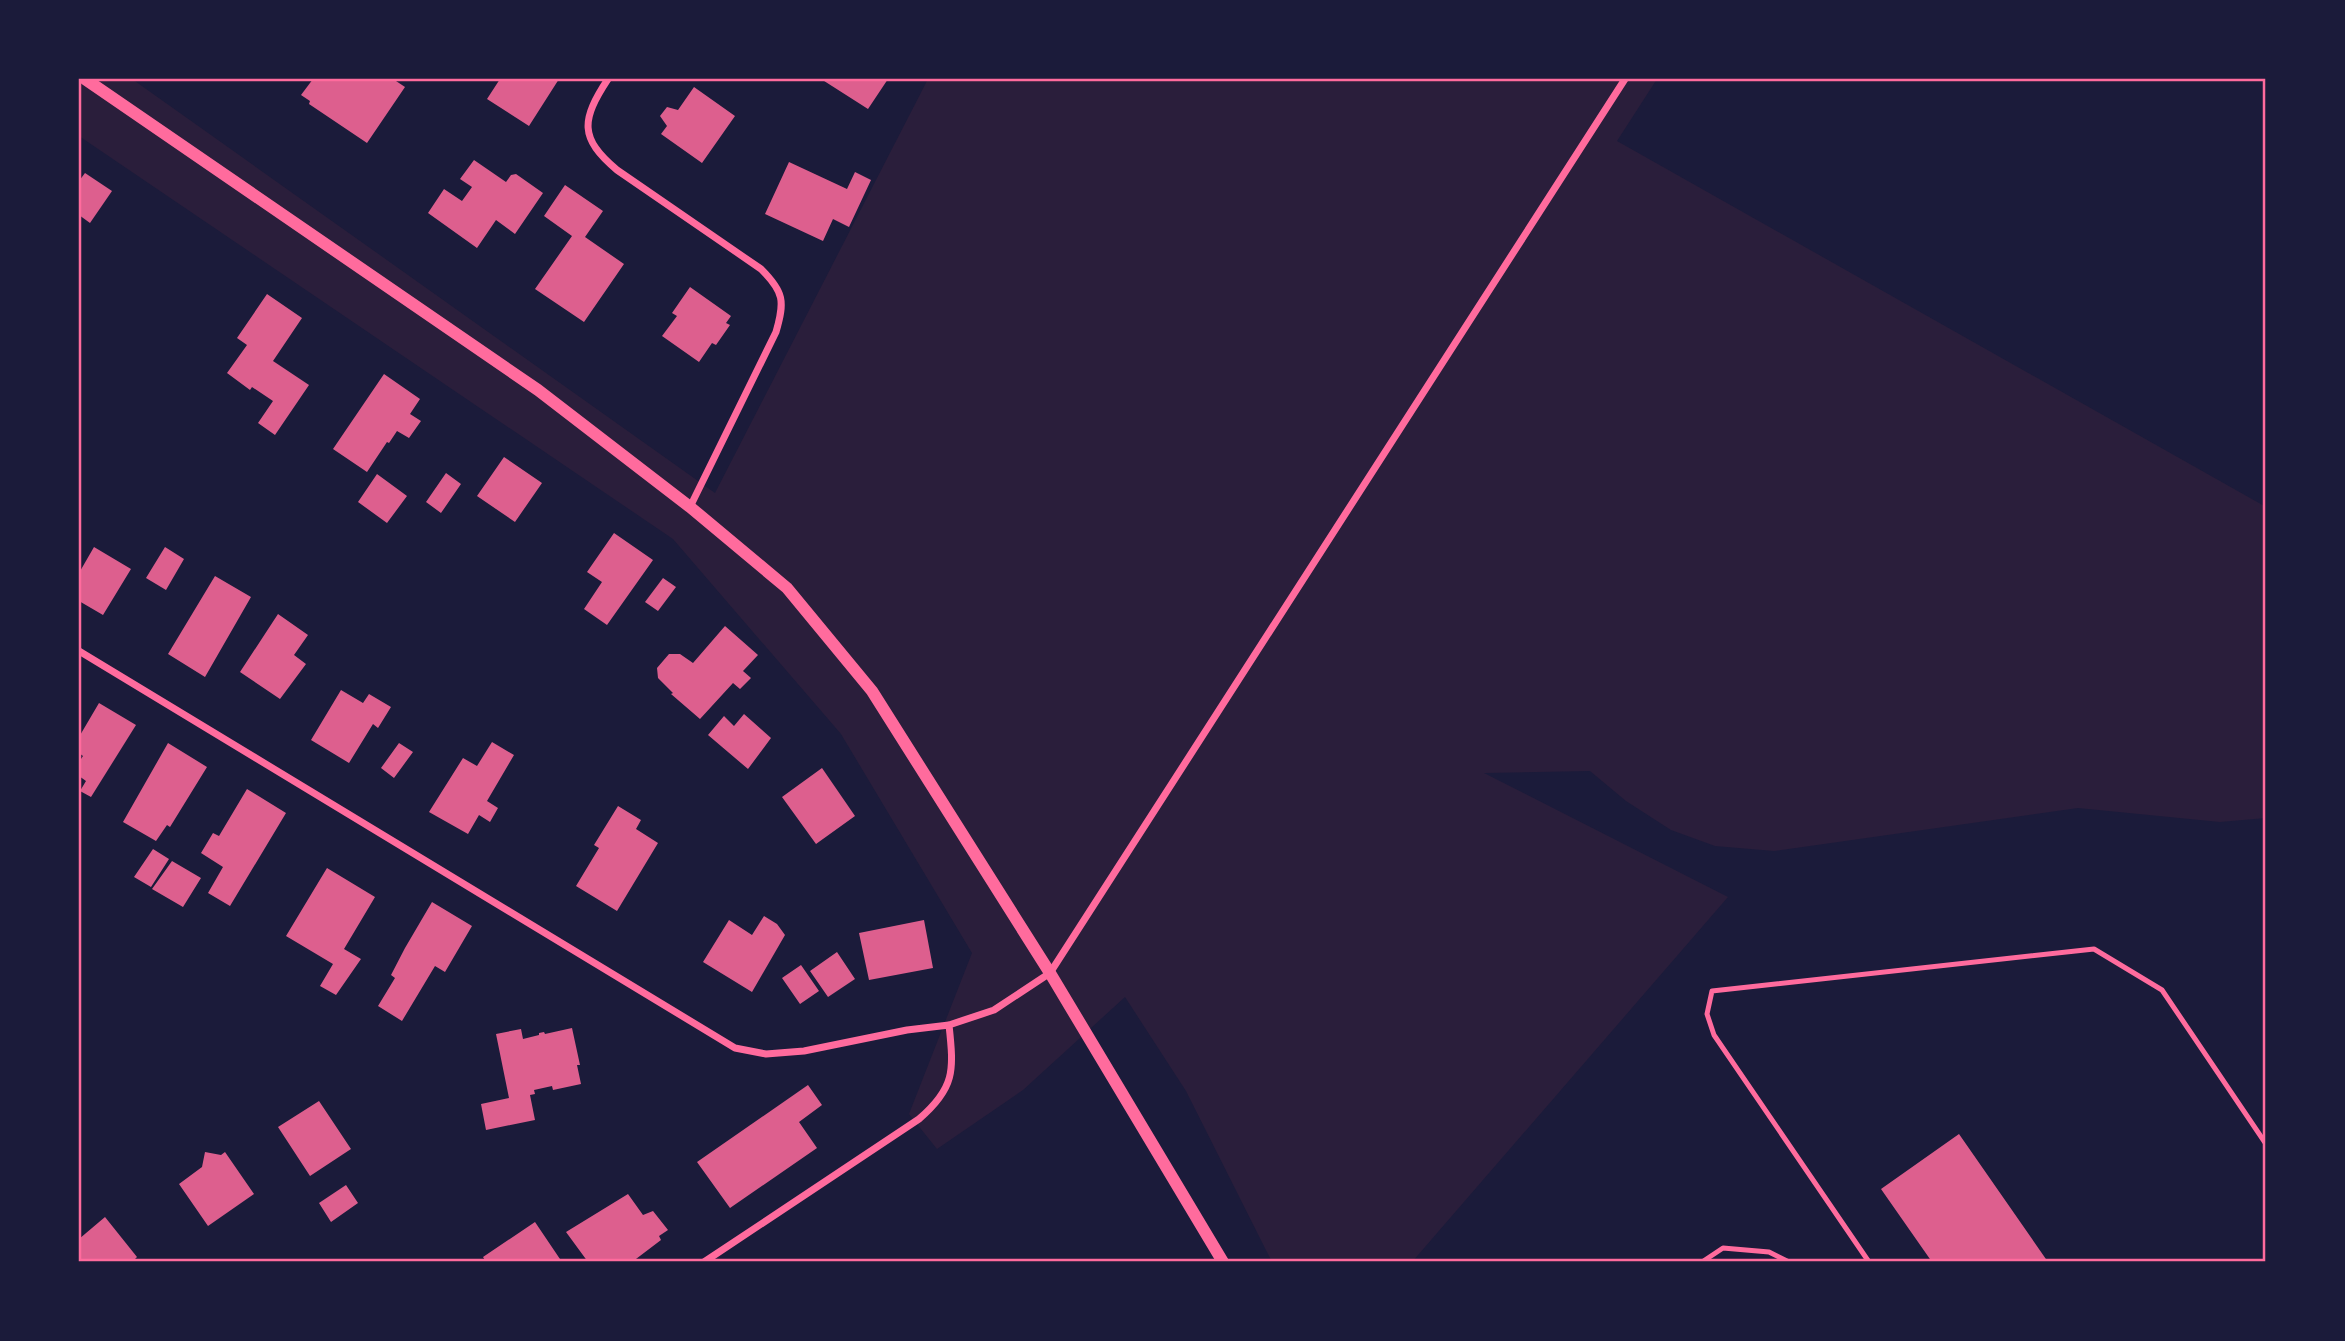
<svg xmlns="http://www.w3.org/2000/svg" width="2345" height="1341" viewBox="0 0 2345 1341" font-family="Mulish,sans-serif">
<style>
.green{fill:#2a1e3b}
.building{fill:#dd5f8e}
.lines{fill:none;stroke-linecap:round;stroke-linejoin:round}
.service{stroke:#ff6b9d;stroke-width:5}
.minor{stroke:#ff6b9d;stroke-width:7}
.tertiary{stroke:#ff6b9d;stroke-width:12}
.neatline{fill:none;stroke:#ff6b9d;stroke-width:2.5}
</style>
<rect width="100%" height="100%" fill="#1b1b3a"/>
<path class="green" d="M79 79H132L715 493 928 79H1657L1617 141 2266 507V818L2220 822 2078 808 1774 851 1715 846 1671 830 1626 801 1590 771 1484 773 1728 897 1412 1262H1272L1186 1091 1125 997 1023 1090 937 1149 909 1114 972 953 841 734 673 539 79 136Z"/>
<path class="building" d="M313 79H393L405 87 367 143 309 104 310 101 301 95Z
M500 79H559L529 126 487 99Z
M821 79H888L868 109Z
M694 87 735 116 702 163 661 134 667 126 660 116 667 107 678 110Z
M474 160 506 182 511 175 516 174 543 193 515 234 496 220 477 248 428 213 444 189 462 201 472 187 460 179Z
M789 162 847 189 855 172 871 180 849 227 833 219 823 241 765 214Z
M85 173 112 191 90 223 79 215V181Z
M565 185 603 211 585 237 624 264 584 322 535 289 572 236 544 216Z
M690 287 731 316 726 323 730 325 716 345 712 343 699 362 662 336 677 316 672 313Z
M267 294 302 318 273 361 309 385 275 435 258 423 273 401 252 387 250 390 227 373 247 345 237 338Z
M384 374 420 399 410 414 421 421 409 438 397 431 389 443 387 442 367 472 333 449Z
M504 457 542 483 515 522 477 496Z
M446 473 461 484 441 513 426 502Z
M377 474 407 496 387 523 358 502Z
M614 533 653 560 607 625 584 609 602 582 587 572Z
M94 547 131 569 103 615 79 601V573Z
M165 547 184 559 166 590 146 578Z
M215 576 251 597 205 677 168 654Z
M663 578 676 587 658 611 645 602Z
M278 614 308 635 294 655 306 664 280 699 240 672Z
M725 626 758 655 743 671 751 678 740 689 733 683 700 719 671 694 673 693 658 678 657 668 669 654H680L693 663Z
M341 690 363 703 369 694 391 707 378 728 373 724 349 763 311 740Z
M99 703 136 725 91 797 80 791 86 781 79 776V762L83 756 79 753V737Z
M744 714 771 738 748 769 708 735 724 716 734 726Z
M492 742 514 755 487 801 498 808 490 822 479 815 468 834 429 812 463 758 477 766Z
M168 743 207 767 170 827 167 825 156 841 123 822Z
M399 743 413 752 394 778 381 768Z
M822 768 855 816 816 844 782 797Z
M247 789 286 813 230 906 208 893 223 867 201 853 213 833 219 836Z
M618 806 641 820 636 829 658 843 617 911 576 886 599 848 594 845Z
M153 849 169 859 151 887 134 877Z
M172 861 201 878 183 907 152 889Z
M327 868 375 897 344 949 361 959 336 995 320 986 333 964 286 936Z
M432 902 472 926 445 972 435 966 402 1021 378 1006 395 978 391 975 405 948Z
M764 916 777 924 785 935 752 992 703 962 729 920 752 935Z
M924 920 933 968 869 980 859 933Z
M837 952 855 979 828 997 810 971Z
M801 965 819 991 800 1004 782 978Z
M572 1028 580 1065H577L581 1084 553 1090 552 1086 534 1090 535 1094 530 1095 535 1120 486 1130 481 1104 509 1098 496 1034 521 1029 523 1039 539 1035V1033L544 1032 545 1034Z
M808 1085 822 1105 799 1122 817 1148 730 1208 697 1162Z
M319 1101 351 1149 310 1176 278 1127Z
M1959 1134 2048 1262H1932L1881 1189Z
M205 1152 221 1155 225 1152 254 1194 208 1226 179 1184 202 1167Z
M346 1185 358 1203 331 1222 319 1203Z
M628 1194 643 1215 653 1211 668 1230 659 1236 661 1240 632 1262H588L566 1232Z
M105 1217 137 1257 135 1259 137 1262H79V1239Z
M535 1222 562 1262H486L483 1257Z"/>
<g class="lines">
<path class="service" d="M1702 1262 1723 1248 1769 1252 1789 1262
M1869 1262 1714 1035 1707 1014 1712 991 2094 949 2162 990 2266 1144"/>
<path class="minor" d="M608 79C581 120 579 138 617 170L761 269C784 292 785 301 776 332L690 507
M79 651 735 1048 766 1054 804 1051 907 1030 949 1025 994 1010 1050 973 1625 79
M704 1262 919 1119C955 1088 954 1071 949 1025"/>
<path class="tertiary" d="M85 79 538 390 690 507 787 588 872 691 1050 973 1223 1262"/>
</g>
<rect width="2345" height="1341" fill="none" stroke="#1b1b3a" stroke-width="161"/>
<rect x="80" y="80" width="2184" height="1180" class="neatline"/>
</svg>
